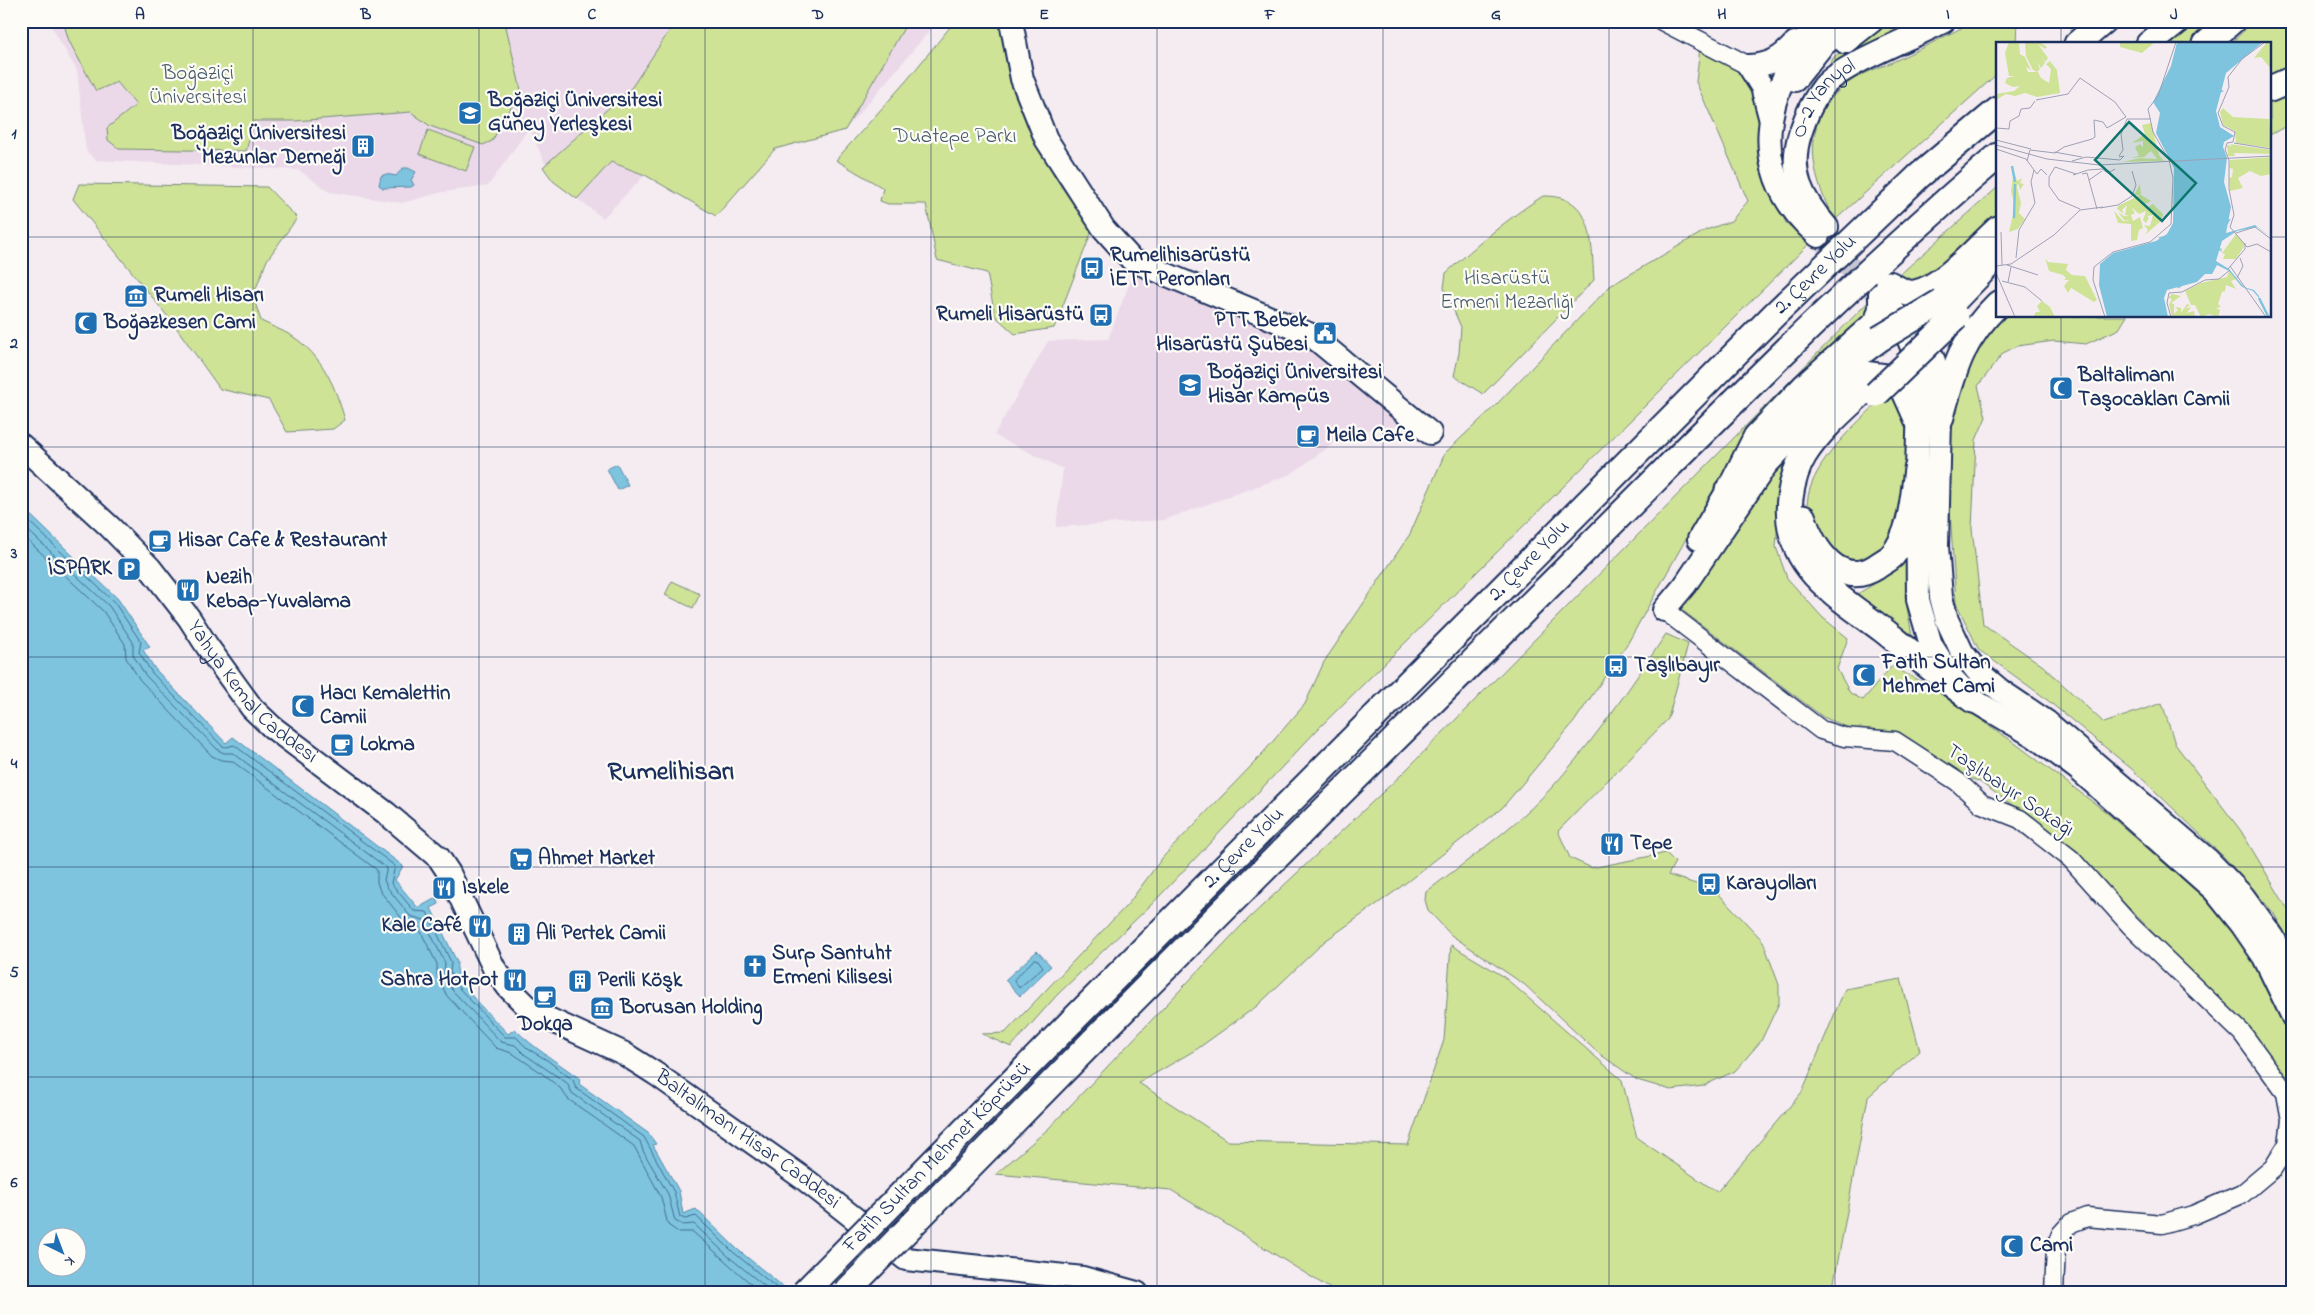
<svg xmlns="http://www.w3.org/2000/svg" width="2314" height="1314" viewBox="0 0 2314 1314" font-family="'Indie Flower',sans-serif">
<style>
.built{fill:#ebd9e9}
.green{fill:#cfe397;stroke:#75897a}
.water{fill:#7ec4df;stroke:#5688ab;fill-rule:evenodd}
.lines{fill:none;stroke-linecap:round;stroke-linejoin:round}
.shore{stroke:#436b92;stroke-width:1}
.major-tunnel{stroke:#c9c6d4;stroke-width:22;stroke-dasharray:22 11;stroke-linecap:butt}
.minor-casing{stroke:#1b2f5e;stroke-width:21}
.major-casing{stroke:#1b2f5e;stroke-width:26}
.highway-casing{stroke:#1b2f5e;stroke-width:29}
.minor{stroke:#fdfcf7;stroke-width:18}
.major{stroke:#fdfcf7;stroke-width:22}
.highway{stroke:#fdfcf7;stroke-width:25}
.highway-bridge-casing{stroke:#1b2f5e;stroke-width:29;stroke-linecap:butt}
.highway-bridge{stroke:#fdfcf7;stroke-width:25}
.grid{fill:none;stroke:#1b2f5e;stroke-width:1;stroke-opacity:0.55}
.labels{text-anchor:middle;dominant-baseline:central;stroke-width:4.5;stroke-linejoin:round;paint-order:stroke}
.park-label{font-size:21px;fill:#485c6c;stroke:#fdfcf7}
.poi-label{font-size:21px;font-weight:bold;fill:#1b2f5e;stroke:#fdfcf7;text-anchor:start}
.street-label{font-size:21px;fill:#1b2f5e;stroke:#fdfcf7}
.district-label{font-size:26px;font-weight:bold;fill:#1b2f5e;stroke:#fdfcf7}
.inset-river{fill:none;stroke:#7ec4df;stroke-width:2.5}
.inset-road{fill:none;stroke:#9ea0b6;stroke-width:1}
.view{fill:#0f766e;fill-opacity:0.15;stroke:#0f766e;stroke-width:2.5}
.inset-edge{fill:none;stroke:#1b2f5e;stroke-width:2.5}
.neatline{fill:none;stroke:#1b2f5e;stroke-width:2}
.grid-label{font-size:16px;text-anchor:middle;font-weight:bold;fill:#1b2f5e}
</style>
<rect width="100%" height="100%" fill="#f5ecf1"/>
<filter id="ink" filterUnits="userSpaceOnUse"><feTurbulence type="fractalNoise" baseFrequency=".02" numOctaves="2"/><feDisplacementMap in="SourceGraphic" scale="10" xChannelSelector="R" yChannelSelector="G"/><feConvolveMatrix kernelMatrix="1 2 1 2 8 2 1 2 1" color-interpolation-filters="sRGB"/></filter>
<g filter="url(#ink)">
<path class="built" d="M938 21 845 130 775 149 716 216 645 175 603 218 553 181 529 128 488 186 443 192 402 203 329 192 299 170 96 160 86 151 77 71 49 22Z
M1133 274 1307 345 1407 425 1348 433 1291 474 1164 520 1056 527 1063 469 994 435 1048 341 1108 339Z"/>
<path class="green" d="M63 21H519L506 27 521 90 492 141 483 145 430 126 411 112 295 121H254L246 151 119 149 108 140 107 128 136 105 117 82 96 91 69 41Z
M676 21H908L845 130 775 149 716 216 645 175 611 162 577 199 553 181 543 167 632 87Z
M955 21H1003L1018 99 1055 177 1092 231 1054 328 1015 334 995 316 987 273 937 260 926 204H888L880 201 883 188 836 160 907 80Z
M1881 21H1917L1820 80 1834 57Z
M1975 21H2017L2016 44H1998V73L1835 220C1809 175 1799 118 1848 83 1863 72 1886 66 1903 57 1927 46 1951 33 1975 21Z
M2196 21H2216L2191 44H2168Z
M2254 21H2293V72L2270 81V44H2230Z
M1700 47 1743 70 1754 89 1763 144 1762 168 1786 223 1811 242 1320 727 1152 904 1057 995 1011 1047 982 1034 1005 1033 1128 904 1163 857 1256 761 1305 704 1324 662 1410 534 1445 453 1494 407 1610 286 1706 230 1731 221 1748 201 1696 82Z
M2293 93V122L2270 135V104Z
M428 130 475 147 466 171 419 154Z
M79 184 267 187 297 218 267 260 253 296 261 321C271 326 282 330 292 336 323 356 335 386 345 420L333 429 287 432 269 400 220 389 173 323 73 199Z
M1998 187V222L1917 288 1896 278Z
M1543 196C1595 195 1591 242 1594 280L1483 394 1454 376 1459 353 1461 327 1444 288 1446 273C1477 245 1508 218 1543 196Z
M1868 302 1866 315 1747 434 1707 501 1629 641 1574 722 1502 808 1394 892 1325 941 1257 1006 1197 1049 1139 1083 1228 1141 1408 1145 1444 1040 1451 945 1503 976 1622 1080 1637 1138 1717 1192 1802 1092 1845 989 1901 979 1920 1051 1868 1097 1832 1293H1334V1291L1171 1190 996 1174 1048 1129 1244 923 1402 774Z
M2002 316H2127L2119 329 2086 344 2054 341 2017 346 2003 353 1978 386 1986 417 1976 440 1972 529 1983 624 2043 666 2104 723 2162 703 2175 744 2241 831 2293 918V948L2273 912 2224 857 2133 770 2041 695 1979 650 1956 603 1950 511 1949 450 1956 400 1974 346Z
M1895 387 1905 414 1909 465 1902 528 1868 567 1830 559C1823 546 1813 532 1809 518 1795 472 1866 415 1895 387Z
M1843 399 1780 495 1776 547 1787 578 1823 618 1848 638 1837 669 1850 693 1863 700 1892 666 1945 695 2012 741 2106 812 2204 898 2258 961 2293 1030V1094L2250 1033 2069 846 1980 782 1823 717 1678 607 1776 466Z
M1912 529 1905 596 1912 636 1929 660 1854 596 1874 584 1901 558Z
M672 581 700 594 693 608 665 595Z
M1666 634 1688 644 1668 719 1558 831 1570 858 1592 868 1666 853 1675 862 1668 875 1715 890 1763 941 1779 985V1003L1761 1041 1735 1071 1703 1086 1671 1090 1637 1080 1598 1053 1525 985 1451 935 1428 910 1425 900 1426 892C1473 856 1524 821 1562 776 1600 732 1634 682 1666 634Z"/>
<path class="water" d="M403 168H408L416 172 411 180 414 185 411 187 383 188 379 185 381 176 386 174 396 176Z
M617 464 628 485 618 490 607 469Z
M21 506 118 599 150 647 143 650 155 669 226 743 233 737 403 866 395 880 418 908 436 898 439 904 431 908 457 962C453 984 493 1017 508 1034L515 1029C534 1049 558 1062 580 1079L579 1084 648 1133 656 1144 653 1145 679 1191 683 1214 696 1209 737 1249 791 1293H21ZM48 1236H78V1266H48Z
M1037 951 1051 966 1020 996 1005 980Z"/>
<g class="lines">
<path class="shore" d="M21 514 114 602 141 642 139 652 152 673 222 746 226 747 234 745 395 866 391 883 414 911 427 912 451 962 450 972 456 985 505 1037H516L528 1049 547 1060 573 1080 576 1088 644 1137 674 1192 680 1217 685 1219 696 1216 733 1252 783 1293
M21 524 109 606 133 642V655L146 676 218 750 224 753H233L387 868 384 880 387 887 410 916 424 920 445 963 444 973 452 990 501 1042 515 1045 524 1054 567 1083 572 1093 640 1141 643 1151 668 1194 675 1221 683 1225 694 1224 729 1257 773 1293
M21 534 103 611 125 644 126 658 140 680 212 756 221 760 232 761 377 870V882L380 891 404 921 419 928 437 964V975L447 996 496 1048 512 1053 539 1071 560 1088 568 1099 634 1146 661 1197 668 1225 678 1232H693L761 1293
M1035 959 1038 960 1043 967 1019 988 1014 980Z"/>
<path class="major-tunnel" d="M1818 236 1875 291"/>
<g class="minor-casing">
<path id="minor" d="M1662 21 1749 66
M1664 610 1821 730 1844 737 1895 741 1958 782 1982 804 2020 819 2071 859 2131 926 2242 1033 2286 1093 2291 1120 2288 1144 2273 1168 2242 1194 2193 1215 2162 1224 2087 1217 2071 1223 2061 1234 2056 1247 2054 1293"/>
</g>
<g class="major-casing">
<g id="major">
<path d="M1011 21 1022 79 1046 139 1104 229 1132 260 1311 335 1430 433"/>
<path d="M1845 42 1872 21"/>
<path d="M1749 66C1770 65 1781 59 1795 43"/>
<path d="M1749 66 1762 87 1770 117"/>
<path d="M1795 80 1822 46 1853 21"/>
<path id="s1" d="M1827 227C1802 199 1788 172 1800 134 1806 116 1812 101 1824 86 1842 64 1915 37 1944 21"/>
<path d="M1818 236C1743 171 1764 91 1819 21"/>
<path d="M1880 295 1901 320 1920 368 1917 469 1918 600 1931 645 1952 678 1973 700 2034 736 2078 769 2214 890 2242 925 2264 957 2293 1017"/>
<path d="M1921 331 1934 361 1940 420 1937 546 1941 597 1947 620 1962 652 1977 671 2001 691 2047 722 2207 859 2243 896 2273 937 2293 977"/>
<path id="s2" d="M21 445 110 527 150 568 189 618 207 646 252 708 272 727 386 813 439 858 449 873 494 968 508 987 527 1006 542 1016 623 1053 656 1074 807 1181 906 1259 1083 1278 1137 1293"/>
<path d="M1699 539 1728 490 1755 436 1803 386 1876 321 1880 308V295"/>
<path d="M1664 610 1685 585 1766 465 1810 419 1854 379 1867 373 1890 376 1900 384 1916 420"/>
</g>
</g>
<g class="highway-casing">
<g id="highway">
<path d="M2077 44 2104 21"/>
<path d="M2149 44 2178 21"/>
<path d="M2206 44 2232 21"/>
<path d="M2270 89 2293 79"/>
<path d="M1889 284C1897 288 1906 295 1915 293 1942 288 1977 248 1998 229"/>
<path d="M1946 309 1998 255"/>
<path d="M1869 386C1847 407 1820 429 1804 455 1796 468 1792 483 1790 498 1782 566 1837 595 1883 630 1913 654 1942 678 1973 700"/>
<path d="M1940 420C1954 370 1960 341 1998 304"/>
<path d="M1728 490C1774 434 1819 381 1879 339"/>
<path d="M1803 518C1812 549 1840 590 1876 567 1881 563 1888 560 1892 556 1912 533 1913 498 1917 469"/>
<path id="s3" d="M1071 1022 1775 314 1919 176 1998 110"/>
<path d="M1092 1042C1253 879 1417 718 1579 556 1716 420 1850 281 1998 156"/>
</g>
</g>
<use href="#minor" class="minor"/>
<use href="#major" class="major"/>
<use href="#highway" class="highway"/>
<g class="highway-bridge-casing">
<g id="highway-bridge">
<path d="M1879 339 1941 302"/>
<path d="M1876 394 1956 317"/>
<path id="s4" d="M804 1293 1071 1022"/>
<path d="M845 1293 1092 1042"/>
</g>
</g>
<use href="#highway-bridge" class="highway-bridge"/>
</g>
</g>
<path class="grid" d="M253 21V1293M479 21V1293M705 21V1293M931 21V1293M1157 21V1293M1383 21V1293M1609 21V1293M1835 21V1293M2061 21V44M21 237H1998M2270 237H2293M2061 316V1293M21 447H2293M21 657H2293M21 867H2293M21 1077H2293"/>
<defs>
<g id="university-square" transform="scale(1.25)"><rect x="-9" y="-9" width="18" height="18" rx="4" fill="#1f6fb2" stroke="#fdfcf7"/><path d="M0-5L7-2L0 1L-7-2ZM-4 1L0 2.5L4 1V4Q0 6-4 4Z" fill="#fff"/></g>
<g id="building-square" transform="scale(1.25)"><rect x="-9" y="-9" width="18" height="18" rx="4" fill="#1f6fb2" stroke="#fdfcf7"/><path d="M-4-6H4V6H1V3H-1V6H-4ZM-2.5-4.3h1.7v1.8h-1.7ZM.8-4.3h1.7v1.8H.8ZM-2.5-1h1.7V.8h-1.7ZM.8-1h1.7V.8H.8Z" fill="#fff"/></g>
<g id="bus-square" transform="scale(1.25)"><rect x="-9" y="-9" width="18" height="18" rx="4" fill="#1f6fb2" stroke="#fdfcf7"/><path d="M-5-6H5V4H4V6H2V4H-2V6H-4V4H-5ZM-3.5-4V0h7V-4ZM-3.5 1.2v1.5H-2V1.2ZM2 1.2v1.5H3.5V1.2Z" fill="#fff"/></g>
<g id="museum-square" transform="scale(1.25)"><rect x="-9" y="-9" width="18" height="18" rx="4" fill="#1f6fb2" stroke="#fdfcf7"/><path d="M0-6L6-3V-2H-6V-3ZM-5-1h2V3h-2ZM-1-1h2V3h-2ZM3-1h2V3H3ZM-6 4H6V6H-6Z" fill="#fff"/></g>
<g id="mosque-square" transform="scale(1.25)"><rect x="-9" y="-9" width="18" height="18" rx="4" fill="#1f6fb2" stroke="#fdfcf7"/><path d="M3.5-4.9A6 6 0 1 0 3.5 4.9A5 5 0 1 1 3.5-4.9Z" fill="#fff"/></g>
<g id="civic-square" transform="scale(1.25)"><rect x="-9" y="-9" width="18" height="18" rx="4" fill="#1f6fb2" stroke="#fdfcf7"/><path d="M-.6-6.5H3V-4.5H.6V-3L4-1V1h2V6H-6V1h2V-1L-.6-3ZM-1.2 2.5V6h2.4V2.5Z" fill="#fff"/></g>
<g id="cafe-square" transform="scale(1.25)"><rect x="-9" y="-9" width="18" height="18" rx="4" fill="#1f6fb2" stroke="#fdfcf7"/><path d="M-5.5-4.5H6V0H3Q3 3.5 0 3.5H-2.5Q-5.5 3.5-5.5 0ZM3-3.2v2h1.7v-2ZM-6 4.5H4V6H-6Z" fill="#fff"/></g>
<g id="parking-square" transform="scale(1.25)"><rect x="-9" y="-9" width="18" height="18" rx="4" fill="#1f6fb2" stroke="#fdfcf7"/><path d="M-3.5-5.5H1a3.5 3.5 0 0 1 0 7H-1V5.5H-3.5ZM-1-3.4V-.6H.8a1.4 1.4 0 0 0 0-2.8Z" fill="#fff"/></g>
<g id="restaurant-square" transform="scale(1.25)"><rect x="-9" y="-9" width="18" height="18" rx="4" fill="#1f6fb2" stroke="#fdfcf7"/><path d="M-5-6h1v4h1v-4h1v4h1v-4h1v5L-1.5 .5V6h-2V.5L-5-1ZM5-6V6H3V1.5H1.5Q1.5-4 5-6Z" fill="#fff"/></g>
<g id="supermarket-square" transform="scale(1.25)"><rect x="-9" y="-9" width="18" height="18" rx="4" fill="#1f6fb2" stroke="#fdfcf7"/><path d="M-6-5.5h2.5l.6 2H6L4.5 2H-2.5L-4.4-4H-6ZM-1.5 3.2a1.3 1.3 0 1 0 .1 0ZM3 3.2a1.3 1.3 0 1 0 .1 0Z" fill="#fff"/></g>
<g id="church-square" transform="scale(1.25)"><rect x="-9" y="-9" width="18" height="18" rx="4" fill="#1f6fb2" stroke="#fdfcf7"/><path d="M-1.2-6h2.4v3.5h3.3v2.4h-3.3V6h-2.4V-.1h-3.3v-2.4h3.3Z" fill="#fff"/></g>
</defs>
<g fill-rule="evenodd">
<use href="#university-square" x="470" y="113"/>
<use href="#building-square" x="363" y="146"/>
<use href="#bus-square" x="1092" y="268"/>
<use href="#museum-square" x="136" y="296"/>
<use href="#bus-square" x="1101" y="315"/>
<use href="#mosque-square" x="86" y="323"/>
<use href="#civic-square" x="1325" y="333"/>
<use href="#university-square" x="1190" y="385"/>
<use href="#mosque-square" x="2061" y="388"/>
<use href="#cafe-square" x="1308" y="436"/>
<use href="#cafe-square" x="160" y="541"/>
<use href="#parking-square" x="129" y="569"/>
<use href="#restaurant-square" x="188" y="590"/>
<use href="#bus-square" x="1616" y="666"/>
<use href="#mosque-square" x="1864" y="675"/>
<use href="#mosque-square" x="303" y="706"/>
<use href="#cafe-square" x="342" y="745"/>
<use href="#restaurant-square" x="1612" y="844"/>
<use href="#supermarket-square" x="521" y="859"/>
<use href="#bus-square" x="1709" y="884"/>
<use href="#restaurant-square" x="444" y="888"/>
<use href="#restaurant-square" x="480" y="926"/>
<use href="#building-square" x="519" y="934"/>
<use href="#church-square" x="755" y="966"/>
<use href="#restaurant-square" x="515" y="980"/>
<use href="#building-square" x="580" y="981"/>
<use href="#cafe-square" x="545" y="997"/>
<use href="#museum-square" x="602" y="1008"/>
<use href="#mosque-square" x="2012" y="1246"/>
</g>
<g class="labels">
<g class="park-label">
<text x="198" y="74">Boğaziçi<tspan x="198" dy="24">Üniversitesi</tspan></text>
<text x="955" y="137">Duatepe Parkı</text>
<text x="1507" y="279">Hisarüstü<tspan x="1507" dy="24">Ermeni Mezarlığı</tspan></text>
</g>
<g class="poi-label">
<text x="488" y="101">Boğaziçi Üniversitesi<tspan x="488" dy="24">Güney Yerleşkesi</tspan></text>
<text x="346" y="134" text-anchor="end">Boğaziçi Üniversitesi<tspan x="346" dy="24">Mezunlar Derneği</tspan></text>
<text x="1110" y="256">Rumelihisarüstü<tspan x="1110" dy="24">İETT Peronları</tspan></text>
<text x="154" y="296">Rumeli Hisarı</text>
<text x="1084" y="315" text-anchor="end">Rumeli Hisarüstü</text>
<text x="1308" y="321" text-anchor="end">PTT Bebek<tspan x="1308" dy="24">Hisarüstü Şubesi</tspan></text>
<text x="104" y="323">Boğazkesen Cami</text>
<text x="1208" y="373">Boğaziçi Üniversitesi<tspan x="1208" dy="24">Hisar Kampüs</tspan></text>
<text x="2078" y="376">Baltalimanı<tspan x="2078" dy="24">Taşocakları Camii</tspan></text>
<text x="1326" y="436">Meila Cafe</text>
<text x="178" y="541">Hisar Cafe &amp; Restaurant</text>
<text x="112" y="569" text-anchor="end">İSPARK</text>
<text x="206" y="578">Nezih<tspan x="206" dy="24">Kebap-Yuvalama</tspan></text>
<text x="1882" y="663">Fatih Sultan<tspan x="1882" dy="24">Mehmet Cami</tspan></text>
<text x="1634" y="666">Taşlıbayır</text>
<text x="320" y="694">Hacı Kemalettin<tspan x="320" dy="24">Camii</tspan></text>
<text x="360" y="745">Lokma</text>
<text x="1630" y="844">Tepe</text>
<text x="538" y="859">Ahmet Market</text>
<text x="1726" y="884">Karayolları</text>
<text x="462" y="888">Iskele</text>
<text x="462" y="926" text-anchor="end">Kale Café</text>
<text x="536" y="934">Ali Pertek Camii</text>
<text x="772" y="954">Surp Santuht<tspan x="772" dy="24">Ermeni Kilisesi</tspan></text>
<text x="498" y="980" text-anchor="end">Sahra Hotpot</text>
<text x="598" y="981">Perili Köşk</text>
<text x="620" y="1008">Borusan Holding</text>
<text x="545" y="1025" text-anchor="middle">Dokqa</text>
<text x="2030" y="1246">Cami</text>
</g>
<g class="street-label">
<text stroke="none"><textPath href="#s1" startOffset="146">O-2 Yanyol</textPath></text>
<text stroke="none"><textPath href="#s3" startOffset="1055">2. Çevre Yolu</textPath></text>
<text stroke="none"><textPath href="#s3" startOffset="650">2. Çevre Yolu</textPath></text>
<text stroke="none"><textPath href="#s2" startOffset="340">Yahya Kemal Caddesi</textPath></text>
<text transform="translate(2010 791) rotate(34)">Taşlıbayır Sokağı</text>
<text stroke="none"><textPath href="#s3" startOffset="245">2. Çevre Yolu</textPath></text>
<text stroke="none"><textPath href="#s2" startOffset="1024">Baltalimanı Hisar Caddesi</textPath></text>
<text stroke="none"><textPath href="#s4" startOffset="190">Fatih Sultan Mehmet Köprüsü</textPath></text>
</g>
<g class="district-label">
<text x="671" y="773">Rumelihisarı</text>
</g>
</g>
<g transform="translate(1996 42)">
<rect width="275" height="275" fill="#f5ecf1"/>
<path d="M13 0H23L24 12 29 15 35 28 30 25 32 30H42L45 36 53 41 55 27 50 22 54 19 61 28 64 51 41 55 29 51 19 54 10 52 0 58V52L18 49 24 44 17 45 9 41 11 36 19 34H13L9 11ZM29 0H43L51 5 49 7 42 2 52 16 49 20 45 14 49 21 45 26 41 20 44 27 41 30 37 28 30 14ZM124 0H165H159L146 11 124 5ZM271 0 275 1V27L265 15 258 16ZM227 66 237 75 273 77 275 106 240 101 239 89 227 83 224 70ZM155 81 163 113 168 119 127 120 144 116 161 117 155 109 148 115 134 116 143 114 139 105 144 102 147 105V99L136 101 149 92 146 83ZM234 102 275 108V112L238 111 239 114H232L231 103 236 104ZM275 115V132L265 134 254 129 242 136 247 146 234 149 233 136 236 135 237 127 233 126 234 118ZM18 128 21 139 26 136 24 141 28 142 24 148 22 141 21 145 25 161 23 171 29 177 22 187 13 190 19 164 15 149ZM144 142 145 153 155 159 147 163 152 165 157 162 167 172 165 179 149 193 152 188 148 183 154 184 157 173 151 174 153 176 150 181 147 178 150 169 143 172 135 165 139 171 135 173 137 179 144 175 147 186 143 188 141 198 135 199V182L122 181 118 169 127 179 134 178H128L122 170 128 174H134L129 173 131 163 126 168 128 172 121 167 122 164 144 153H138ZM240 192 249 203 240 217H227L229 212 226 211 223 207 226 206V211ZM49 216 52 220 72 222 70 228 76 233 89 234 101 258 98 260 75 246 72 251 68 244 73 238H68L70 236 67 233 53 229ZM233 229 240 237 235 239 240 247 230 243 229 249 226 250 222 262 225 265 220 266 224 268 222 275 213 272 205 275 199 263H195L189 249 205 241 231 235ZM176 252 185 254 175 261 178 262V272L182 268 179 265 185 266V271L191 262 194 263 189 267 195 265 191 271 198 269 199 275H176L173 262 176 257 172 256ZM46 259 54 265 59 275H37L40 270H44L41 264Z" fill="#cfe397"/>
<path d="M181 0H267L230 31 220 69 224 85 238 94 228 100 227 105 231 116 228 140 235 165 230 191 259 183 275 195 261 185 241 189 226 199 220 219 233 227 248 245 258 248 263 254V256L257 249 246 245 233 229 221 223 216 232H209L201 240 171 248 168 256 172 275H111L103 243 104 222 117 211 160 199 171 192 177 181 178 126 160 91 164 71 157 60 175 24Z" fill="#7ec4df"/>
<path class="inset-river" d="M173 29 215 45M174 29 183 25 193 0M216 44 212 38 213 20 230 0M210 113 211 70 222 51M208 115 209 69 217 53 225 49 213 44 210 38 212 11 220 0M205 116 208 0M205 120 206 151M210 120V141L232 179M16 124 19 140M208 157 217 204 223 207M18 176 19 142M232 179 218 199 223 207 168 198 165 196ZM212 204 228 184M201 208 217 207M105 232 166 238M108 234 118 254 122 275M161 237 165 196M170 239 184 245M184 245V240L208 209M263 256 272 274M139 275 152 250 183 214 197 208M148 275 154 252 204 189 208 119M150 275 156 253 186 218 194 211 220 207M152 275 158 253 187 219 232 180M154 275 158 253"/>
<path class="inset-road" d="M40 58 72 52 84 36 119 60 130 75M0 86 13 87 14 79 23 74 25 67 34 66 39 59M0 98 35 107M237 100 239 90 227 84 222 71 233 45 232 35 246 17 269 0M237 100 231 101 229 108 233 118V147L238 173 234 185 251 205M238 101 275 107M0 103 51 117 103 123 275 114M0 107 30 117M58 110 86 115M123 114 127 108 125 92 131 77H155M30 117 41 132 45 127 51 133M31 119 34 108 59 111 68 105 96 97 99 95 98 78 107 80 111 86 130 75M76 119 90 115 124 118 128 114 123 115M80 132 59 125 53 135V144L63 158 84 167M86 132 91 131 101 167M77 133 92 128 106 127 112 131 119 127M93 138 106 129M104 166 122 163 136 154 140 143 136 129M5 190 6 223M240 191 259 185 275 197M251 205 261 202 275 210M20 216 23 188 39 161 35 140 38 128M11 223 42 233M0 224 15 222 58 193 84 168 107 165M234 224 270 275M232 227 249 207V201M0 231 19 275M241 236 247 224 244 216M6 239 29 245 46 259M12 240 15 225M109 275 97 238 98 225 117 210 154 200 175 182 177 136 173 118 157 90 152 67 162 54 180 0M175 275 171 261 173 251 186 250 209 238 223 237 234 228"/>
<path class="view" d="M133 80 200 141 166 179 99 118Z"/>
<rect width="275" height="275" class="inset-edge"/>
</g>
<rect width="2314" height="1314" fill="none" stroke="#fdfcf7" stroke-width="55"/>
<g transform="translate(62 1252) rotate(138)"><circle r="24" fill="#fdfcf7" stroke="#a3aaba"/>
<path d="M0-4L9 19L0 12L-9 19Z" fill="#1f6fb2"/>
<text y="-8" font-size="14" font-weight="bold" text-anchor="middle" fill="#1b2f5e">K</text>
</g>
<rect x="28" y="28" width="2258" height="1258" class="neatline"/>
<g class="grid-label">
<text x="140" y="19">A</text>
<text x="366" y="19">B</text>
<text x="592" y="19">C</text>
<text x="818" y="19">D</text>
<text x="1044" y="19">E</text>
<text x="1270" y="19">F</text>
<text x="1496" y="19">G</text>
<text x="1722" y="19">H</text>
<text x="1948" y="19">I</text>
<text x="2174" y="19">J</text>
<text x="14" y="138">1</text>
<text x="14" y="348">2</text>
<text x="14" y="558">3</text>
<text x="14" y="768">4</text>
<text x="14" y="977">5</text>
<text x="14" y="1187">6</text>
</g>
</svg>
